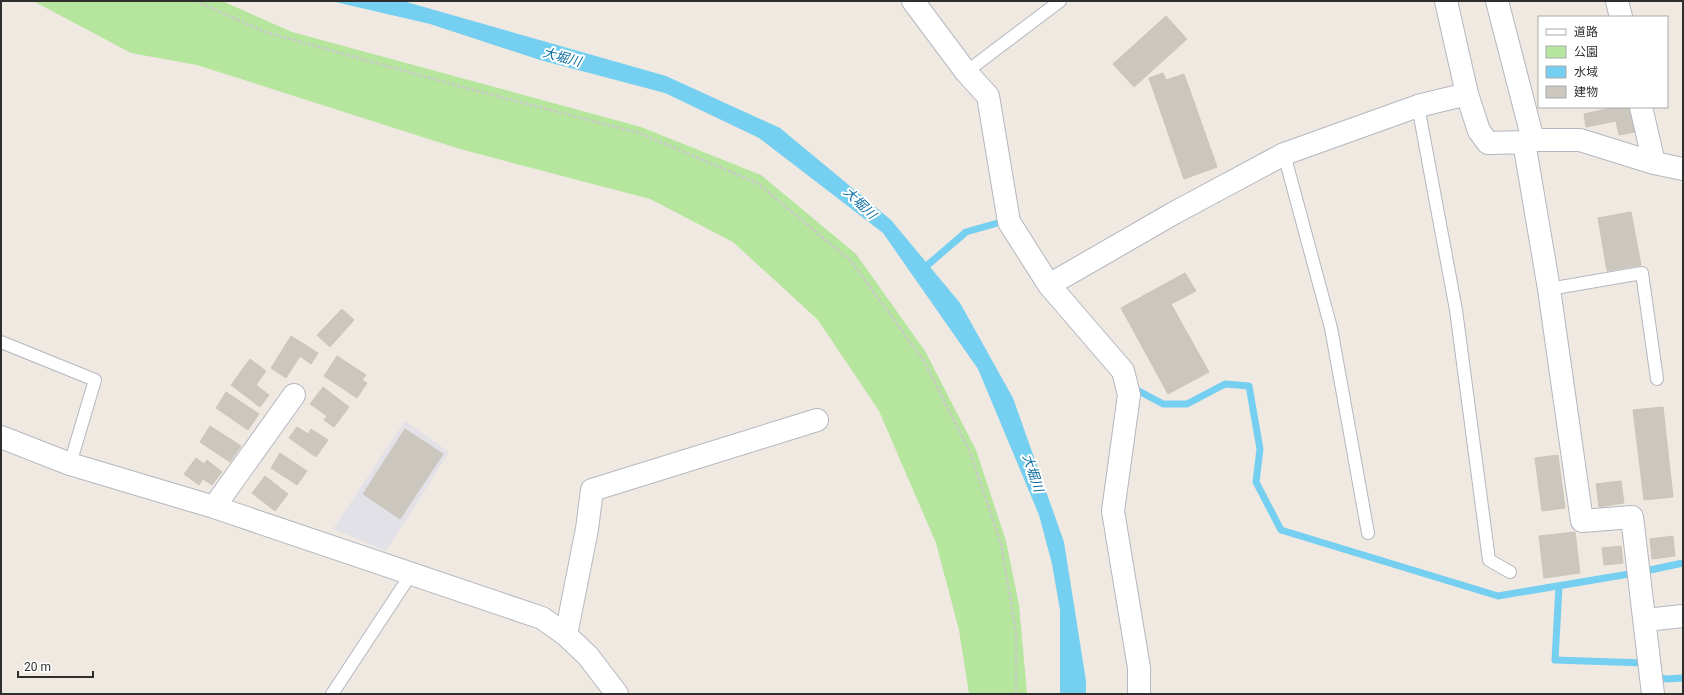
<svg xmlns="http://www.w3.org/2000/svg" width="1684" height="695" viewBox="0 0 1684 695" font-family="Roboto,'Noto Sans JP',sans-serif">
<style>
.industrial{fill:#e3e1e8}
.green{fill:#b6e59e}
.water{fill:#75cff0}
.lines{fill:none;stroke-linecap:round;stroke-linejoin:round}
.stream{stroke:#75cff0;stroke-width:7}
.building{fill:#cbc7bf;stroke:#cbc5ba}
.lane-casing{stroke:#b4b7c1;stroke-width:14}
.street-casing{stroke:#b4b7c1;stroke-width:24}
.path{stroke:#c9c9c9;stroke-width:2.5;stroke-dasharray:3 2;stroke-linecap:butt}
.lane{stroke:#fff;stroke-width:12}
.street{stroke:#fff;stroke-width:22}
.labels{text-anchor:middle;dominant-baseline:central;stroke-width:4;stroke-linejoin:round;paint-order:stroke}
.water-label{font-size:13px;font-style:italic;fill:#0d6fa3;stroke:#fff}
</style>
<rect width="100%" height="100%" fill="#efe9e1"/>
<path class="industrial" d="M405 421 449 452 386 551 333 529Z"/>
<path class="green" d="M33 1H222L292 32 641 127 761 175 856 254 925 351 976 450 1006 541 1019 605 1027 694H969L959 630 936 543 879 411 818 320 733 242 650 199 460 149 197 65 131 53Z"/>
<path class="water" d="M331 1H403L666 76 780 128 891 220 960 303 1013 398 1064 542 1086 681V694H1060V610L1052 564 1039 515 978 369 883 233 759 138 665 93 540 60 430 24Z"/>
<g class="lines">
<path class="stream" d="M923 269 966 232 1001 222 1005 227
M1137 390 1163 404H1187L1225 384 1249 386 1260 449 1256 482 1281 530 1498 596 1629 574
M1650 570 1683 563
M1559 586 1555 660 1645 663
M1659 677 1666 679 1683 678"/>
</g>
<path class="building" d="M1166 16 1187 39 1134 87 1113 64Z
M1163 73 1166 80 1184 74 1217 167 1184 179 1149 78Z
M1615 107H1634L1640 131 1619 135 1616 121 1586 127 1584 114Z
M1631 212 1641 265 1607 271 1598 218Z
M1185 273 1196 291 1171 304 1209 372 1168 394 1121 308Z
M342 309 354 320 330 347 317 335Z
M291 336 318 353 311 364 300 356 286 378 271 368Z
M337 356 366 375 362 380 367 383 357 398 324 376Z
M250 359 266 371 256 385 269 395 260 407 231 385Z
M323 387 349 407 334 427 324 420 327 416 310 404Z
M226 392 259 414 248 430 216 408Z
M1663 407 1673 497 1644 500 1633 410Z
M210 426 241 446 230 462 200 442Z
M297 427 308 434 311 429 328 440 316 457 289 438Z
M405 429 443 454 400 519 363 494Z
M280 453 307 471 297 485 271 468Z
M1558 455 1565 508 1542 511 1535 458Z
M196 458 204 464 207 460 222 472 212 485 203 479 199 485 184 474Z
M265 476 288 494 275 511 252 493Z
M1621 481 1624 503 1599 507 1596 484Z
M1575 532 1580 573 1544 578 1539 536Z
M1673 536 1675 556 1652 559 1650 539Z
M1621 546 1623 563 1604 565 1602 548Z"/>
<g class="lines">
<g class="lane-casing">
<path id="lane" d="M966 72 1060 1
M1418 106 1456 310 1489 560 1510 572
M1284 154 1331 328 1368 533
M1549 289 1642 273 1657 379
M1 342 95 380 70 464
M332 694 411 574"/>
</g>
<g class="street-casing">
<path id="street" d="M913 1 966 72 988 96 1009 222 1049 285 1123 371 1129 395 1113 511 1139 668V694
M1446 1 1467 94 1479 131 1488 143 1524 142 1533 140H1580L1654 163 1683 169
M1497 1 1533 140
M1617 1 1621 17
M1641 107 1654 163
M1524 142 1549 289 1582 521 1632 517 1653 694
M1049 285 1174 213 1284 154 1418 106 1467 94
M1 437 70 464 214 507 542 618 566 635 588 656 617 694
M214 507 294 395
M1646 620 1683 616
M566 635 587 529 592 490 817 420"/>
</g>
<path class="path" d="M196 1 265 32 462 87 639 133 757 183 851 261 924 361 970 452 1001 544 1016 632V694"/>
<use href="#lane" class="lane"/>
<use href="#street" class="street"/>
</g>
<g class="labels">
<g class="water-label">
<text transform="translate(562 57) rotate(15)">大堀川</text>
<text transform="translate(860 203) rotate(44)">大堀川</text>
<text transform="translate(1033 473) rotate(71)">大堀川</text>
</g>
</g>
<rect width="1684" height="695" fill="none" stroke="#2e2e2e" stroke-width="4"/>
<rect x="1538" y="16" width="130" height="92" fill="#ffffff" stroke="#ababab"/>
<rect x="1546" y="29" width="20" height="6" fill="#ffffff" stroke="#ababab"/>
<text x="1574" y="36" font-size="12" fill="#2e2e2e">道路</text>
<rect x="1546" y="46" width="20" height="12" fill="#b6e59e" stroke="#ababab"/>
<text x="1574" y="56" font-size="12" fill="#2e2e2e">公園</text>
<rect x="1546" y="66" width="20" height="12" fill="#75cff0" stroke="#ababab"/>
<text x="1574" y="76" font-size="12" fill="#2e2e2e">水域</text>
<rect x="1546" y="86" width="20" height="12" fill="#cbc7bf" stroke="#ababab"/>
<text x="1574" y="96" font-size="12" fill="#2e2e2e">建物</text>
<path d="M18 671v6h75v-6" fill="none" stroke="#2e2e2e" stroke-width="2"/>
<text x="24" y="671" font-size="12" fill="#2e2e2e" stroke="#ffffff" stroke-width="3" paint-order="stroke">20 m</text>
</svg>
